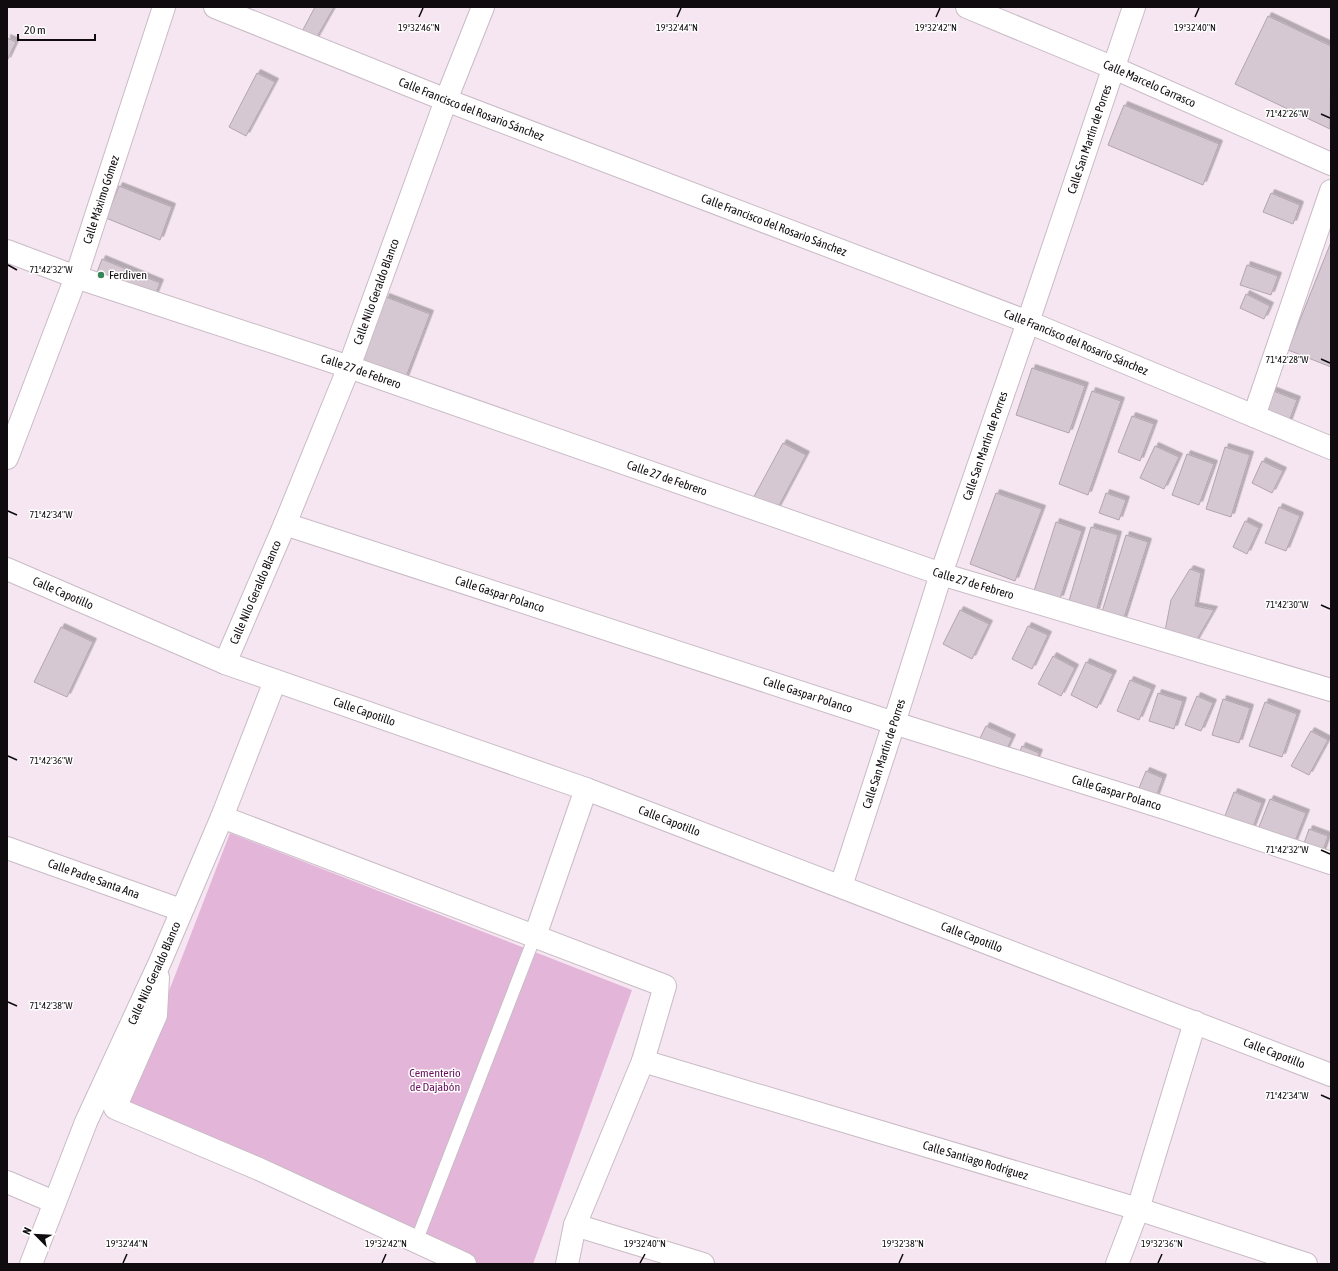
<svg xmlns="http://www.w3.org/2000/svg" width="1338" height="1271" viewBox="0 0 1338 1271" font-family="'Asap Condensed',sans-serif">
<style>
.green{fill:#e3b6d9}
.building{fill:#d6c8d3;stroke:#b2a5af;filter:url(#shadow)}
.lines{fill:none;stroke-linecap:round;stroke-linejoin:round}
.lane-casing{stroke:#c9bbc5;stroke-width:14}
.street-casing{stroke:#c9bbc5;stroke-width:24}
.lane{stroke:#fff;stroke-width:12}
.street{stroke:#fff;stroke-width:22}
.ticks{fill:none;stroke:#0f0b0e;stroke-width:1.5}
.poi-dot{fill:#378656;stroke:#fff;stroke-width:1.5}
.labels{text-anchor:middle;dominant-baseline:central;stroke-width:3;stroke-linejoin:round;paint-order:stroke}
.street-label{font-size:12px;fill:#0f0b0e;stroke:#fff}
.poi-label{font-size:12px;fill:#0f0b0e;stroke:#fff;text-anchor:start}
.park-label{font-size:12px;fill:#66115c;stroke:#fff}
.ticks-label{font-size:10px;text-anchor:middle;fill:#0f0b0e;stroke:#fff;stroke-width:3;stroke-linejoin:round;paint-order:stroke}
</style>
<defs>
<filter id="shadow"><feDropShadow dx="3.5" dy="-3.5" stdDeviation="0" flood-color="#0004"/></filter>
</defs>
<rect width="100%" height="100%" fill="#f5e6f1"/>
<path class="green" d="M230 833 632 990 533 1264H466L123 1110Z"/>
<path class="building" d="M315 7H334L312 46 298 39Z
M1268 16 1331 46 1330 129 1235 84Z
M7 38 16 42 7 61Z
M257 73 275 82 246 136 229 127Z
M1124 105 1219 144 1203 185 1108 145Z
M119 186 172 207 160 240 106 218Z
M1271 193 1300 205 1293 224 1263 212Z
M1331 242V367L1288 350Z
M102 259 160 283 150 307 93 283Z
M1247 265 1278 276 1271 295 1240 285Z
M1246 294 1270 306 1264 319 1240 308Z
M386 297 430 314 401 390 357 373Z
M1032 368 1085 386 1069 433 1016 415Z
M1271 390 1297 400 1284 435 1258 426Z
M1092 391 1121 401 1088 495 1059 484Z
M1132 416 1154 424 1140 461 1118 452Z
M783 443 806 455 774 515 751 502Z
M1155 446 1179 457 1164 489 1140 478Z
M1225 447 1250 455 1231 517 1206 509Z
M1187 454 1214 464 1199 505 1172 495Z
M1262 461 1283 471 1272 493 1252 483Z
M996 493 1042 509 1015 581 970 564Z
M1106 493 1126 500 1119 520 1099 513Z
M1279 507 1300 516 1286 551 1265 543Z
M1245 521 1259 528 1247 554 1233 547Z
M1056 522 1082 531 1060 599 1034 591Z
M1091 527 1118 535 1096 612 1068 604Z
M1126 535 1148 542 1123 621 1101 615Z
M1190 569 1201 573 1195 606 1214 610 1195 643 1165 631 1171 600Z
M960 610 989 624 972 659 943 644Z
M1028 626 1048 635 1032 669 1012 659Z
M61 627 93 642 67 697 34 682Z
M1053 656 1075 668 1061 696 1038 684Z
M1086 662 1113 674 1097 708 1071 695Z
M1130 680 1152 689 1139 720 1117 711Z
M1158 693 1183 701 1174 729 1149 721Z
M1197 696 1213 703 1201 731 1185 725Z
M1223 699 1250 708 1239 743 1212 735Z
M1265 702 1297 714 1282 757 1249 746Z
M986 726 1012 738 1002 759 976 746Z
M1311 731 1328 740 1309 775 1291 766Z
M1022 746 1039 753 1034 766 1017 759Z
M1146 771 1163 778 1153 805 1135 798Z
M1234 792 1262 803 1248 840 1220 829Z
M1270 799 1306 813 1291 851 1255 837Z
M1309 829 1328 836 1321 856 1302 849Z"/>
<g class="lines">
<g class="lane-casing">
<path id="lane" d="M416 1242 535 936"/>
</g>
<g class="street-casing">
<g id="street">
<path id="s1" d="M215 7 446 100 1028 322 1331 448"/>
<path id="s2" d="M967 7 1114 68 1331 164"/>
<path id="s3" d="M7 251 76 277 349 367 941 574 1331 690"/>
<path d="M1254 416 1331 191"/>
<path id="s4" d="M7 458 76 277 164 7"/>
<path id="s5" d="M285 524 894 723 1168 809 1331 863"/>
<path id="s6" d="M7 569 225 663 586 789 1331 1075"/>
<path id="s7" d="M225 663 285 524 349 367 446 100 483 7"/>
<path d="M222 817 665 986 643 1061 575 1225 567 1264"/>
<path id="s8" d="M7 848 181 910"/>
<path id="s9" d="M841 886 894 723 941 574 1028 322 1134 7"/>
<path d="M535 936 586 789"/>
<path d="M158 977 156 1015 115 1108 259 1169 465 1264"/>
<path id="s10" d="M643 1061 1138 1209 1306 1264"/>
<path d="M7 1182 54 1202"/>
<path d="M575 1225 703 1264"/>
<path id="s11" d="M31 1264 86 1122 160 962 222 817 275 681"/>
<path d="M1117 1264 1138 1209 1195 1022"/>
</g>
</g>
<use href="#lane" class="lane"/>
<use href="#street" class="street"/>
</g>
<path class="ticks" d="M419 17 423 8M677 17 681 8M936 17 940 8M1195 17 1199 8M1321 114 1330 118M8 265 17 270M1321 359 1330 363M8 511 17 515M1321 605 1330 609M8 756 17 760M1321 850 1330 854M8 1002 17 1006M1321 1095 1330 1099M123 1263 127 1254M382 1263 386 1254M640 1263 645 1254M899 1263 903 1254M1158 1263 1162 1254"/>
<circle class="poi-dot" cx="101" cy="275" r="4"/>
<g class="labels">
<g class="street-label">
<text stroke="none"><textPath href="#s2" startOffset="198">Calle Marcelo Carrasco</textPath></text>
<text stroke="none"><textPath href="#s1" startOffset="276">Calle Francisco del Rosario Sánchez</textPath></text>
<text stroke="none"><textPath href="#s9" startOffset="787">Calle San Martín de Porres</textPath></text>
<text stroke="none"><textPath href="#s4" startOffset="275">Calle Máximo Gómez</textPath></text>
<text stroke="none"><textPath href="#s1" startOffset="600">Calle Francisco del Rosario Sánchez</textPath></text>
<text stroke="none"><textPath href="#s7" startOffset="401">Calle Nilo Geraldo Blanco</textPath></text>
<text stroke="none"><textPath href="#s1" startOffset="924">Calle Francisco del Rosario Sánchez</textPath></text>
<text stroke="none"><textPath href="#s3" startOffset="374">Calle 27 de Febrero</textPath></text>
<text stroke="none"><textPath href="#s9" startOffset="463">Calle San Martín de Porres</textPath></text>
<text stroke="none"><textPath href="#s3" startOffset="698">Calle 27 de Febrero</textPath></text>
<text stroke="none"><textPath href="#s3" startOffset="1022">Calle 27 de Febrero</textPath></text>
<text stroke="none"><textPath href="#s6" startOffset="61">Calle Capotillo</textPath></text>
<text stroke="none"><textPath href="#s7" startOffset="77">Calle Nilo Geraldo Blanco</textPath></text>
<text stroke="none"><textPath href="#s5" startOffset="226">Calle Gaspar Polanco</textPath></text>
<text stroke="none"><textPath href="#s5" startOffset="550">Calle Gaspar Polanco</textPath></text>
<text stroke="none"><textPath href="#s6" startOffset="385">Calle Capotillo</textPath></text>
<text stroke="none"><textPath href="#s9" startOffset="139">Calle San Martín de Porres</textPath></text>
<text stroke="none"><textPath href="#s5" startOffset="874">Calle Gaspar Polanco</textPath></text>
<text stroke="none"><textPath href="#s6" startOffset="709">Calle Capotillo</textPath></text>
<text stroke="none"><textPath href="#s8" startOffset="92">Calle Padre Santa Ana</textPath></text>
<text stroke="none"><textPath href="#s6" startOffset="1033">Calle Capotillo</textPath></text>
<text stroke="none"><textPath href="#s11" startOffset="316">Calle Nilo Geraldo Blanco</textPath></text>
<text stroke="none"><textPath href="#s6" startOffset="1357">Calle Capotillo</textPath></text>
<text stroke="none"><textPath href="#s10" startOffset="347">Calle Santiago Rodríguez</textPath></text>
</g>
<g class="poi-label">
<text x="109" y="275">Ferdiven</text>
</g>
<g class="park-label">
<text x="435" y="1073">Cementerio<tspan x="435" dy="14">de Dajabón</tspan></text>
</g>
</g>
<g class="ticks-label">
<text x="419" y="31">19°32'46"N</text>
<text x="677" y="31">19°32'44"N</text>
<text x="936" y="31">19°32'42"N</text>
<text x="1195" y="31">19°32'40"N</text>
<text x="1287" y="117">71°42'26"W</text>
<text x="51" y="273">71°42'32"W</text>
<text x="1287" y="363">71°42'28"W</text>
<text x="51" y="518">71°42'34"W</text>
<text x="1287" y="608">71°42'30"W</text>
<text x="51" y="764">71°42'36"W</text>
<text x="1287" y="853">71°42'32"W</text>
<text x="51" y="1009">71°42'38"W</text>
<text x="1287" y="1099">71°42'34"W</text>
<text x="127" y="1247">19°32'44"N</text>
<text x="386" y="1247">19°32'42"N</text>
<text x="645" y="1247">19°32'40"N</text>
<text x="903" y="1247">19°32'38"N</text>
<text x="1162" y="1247">19°32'36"N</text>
</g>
<rect width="1338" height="1271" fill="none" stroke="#0f0b0e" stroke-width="16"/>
<g transform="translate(36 1235) rotate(294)" stroke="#ffffff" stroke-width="3" paint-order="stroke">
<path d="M0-3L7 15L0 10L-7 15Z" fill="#0f0b0e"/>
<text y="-6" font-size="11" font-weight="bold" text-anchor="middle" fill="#0f0b0e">N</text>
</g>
<path d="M18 34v6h77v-6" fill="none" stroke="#0f0b0e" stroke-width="2"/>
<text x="24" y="34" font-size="12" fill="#0f0b0e" stroke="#ffffff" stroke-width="3" paint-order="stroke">20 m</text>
</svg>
